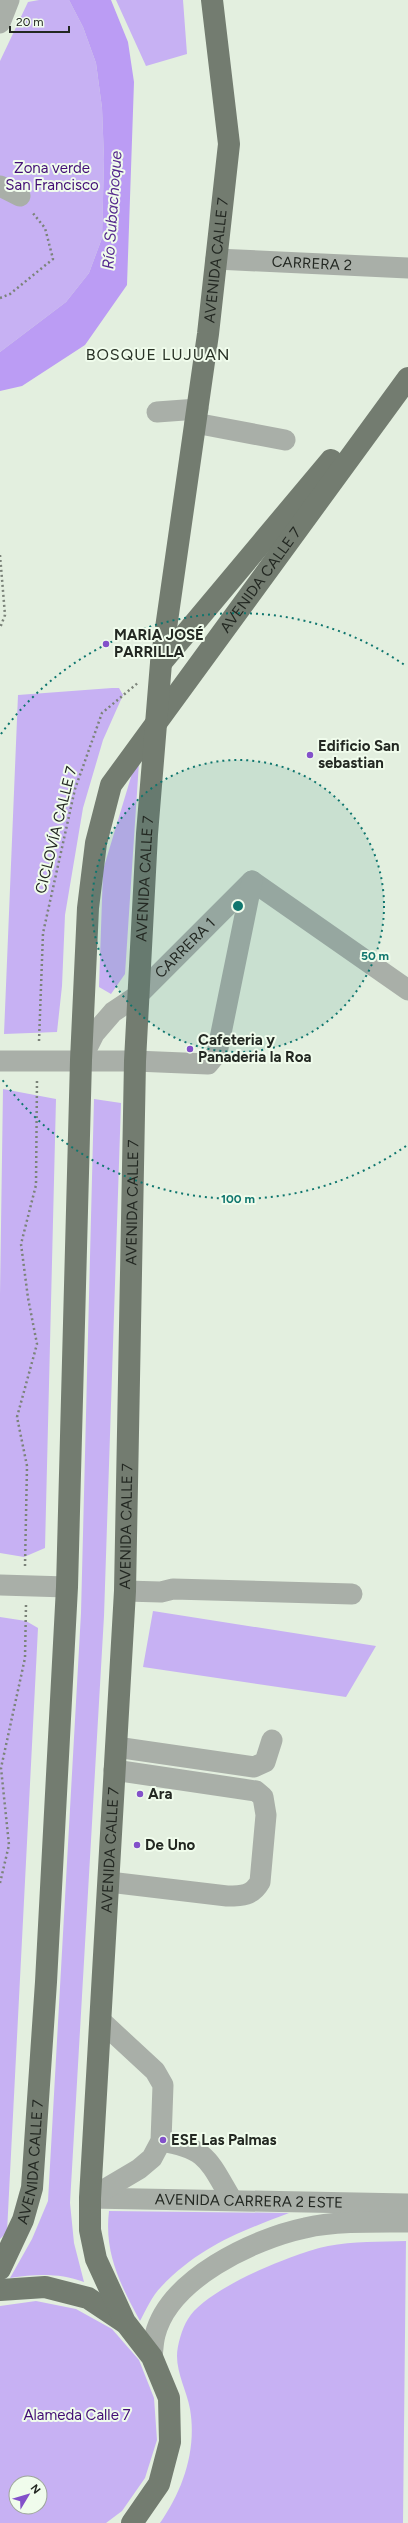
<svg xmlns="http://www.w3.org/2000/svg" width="408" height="2523" viewBox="0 0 408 2523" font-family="Figtree,sans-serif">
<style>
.green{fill:#c7b1f3;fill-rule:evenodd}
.water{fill:#bb9cf4}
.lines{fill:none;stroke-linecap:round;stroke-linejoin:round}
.path{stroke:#7b8379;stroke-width:2.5;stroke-dasharray:2 3;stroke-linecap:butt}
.minor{stroke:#a9afa8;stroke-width:21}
.major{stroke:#737c70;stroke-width:22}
.ring{fill:none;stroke:#0f766e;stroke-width:2;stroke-dasharray:2 4}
.poi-dot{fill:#8351ca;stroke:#f0fcec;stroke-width:1.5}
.labels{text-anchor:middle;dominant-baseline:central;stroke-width:4;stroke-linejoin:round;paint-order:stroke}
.park-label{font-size:15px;fill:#420e75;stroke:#f0fcec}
.street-label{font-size:15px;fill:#232822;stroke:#f0fcec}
.poi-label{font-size:15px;font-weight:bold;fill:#232822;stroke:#f0fcec;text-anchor:start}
.water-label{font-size:16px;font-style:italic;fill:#562a8e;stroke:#f0fcec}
.neighbourhood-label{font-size:16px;letter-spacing:1px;fill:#283125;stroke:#f0fcec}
.centre{fill:#0f766e;stroke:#f0fcec;stroke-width:2}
.ring-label{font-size:12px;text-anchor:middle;font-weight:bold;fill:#0f766e;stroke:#f0fcec;stroke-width:4;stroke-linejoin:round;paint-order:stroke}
</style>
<rect width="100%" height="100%" fill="#e3efdf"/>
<path class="green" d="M39 0H69L83 27 96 63 102 108 104 159 102 238 89 273 66 302 0 352V61L28 2Z
M116 0H183L187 54 146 66Z
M112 688H119L123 695 103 740 83 808 65 915 62 986 57 1032 4 1034 18 695Z
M140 747 125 974 111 994 99 987 103 870Z
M3 1089 56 1099 45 1548 24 1557 0 1553V1295Z
M94 1099 121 1103 104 1616 70 2203 74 2243 84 2282C59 2273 37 2274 10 2278L32 2239 48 2201 81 1613Z
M153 1611 376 1646 346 1697 143 1667Z
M0 1617 26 1621 38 1628 7 2232 0 2239Z
M109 2211 289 2213C239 2232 199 2247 161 2287 152 2296 146 2310 140 2321 120 2284 104 2253 109 2211Z
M406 2241 403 2523H160C183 2490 197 2450 190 2409 187 2392 177 2374 177 2356 177 2346 182 2328 188 2319 205 2289 294 2253 328 2246 353 2241 381 2242 406 2241Z
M36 2301 76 2309 112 2329 139 2360 154 2398 157 2440 145 2478 122 2511 106 2523H0V2306ZM16 2483H40V2507H16Z"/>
<path class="water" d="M69 0H111L128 42 134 82 127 285 85 345 22 386 0 391V352L66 302 89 273 102 238 104 159 102 108 96 63 83 27Z"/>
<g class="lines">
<path class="path" d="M0 298 10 294 53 259 45 228 32 212
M0 555 5 615 0 628
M39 1041 43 933 75 789 102 713 139 682
M25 1566 27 1466 17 1417 37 1344 28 1298 21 1244 36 1185 37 1080
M0 1883 9 1845 1 1768 25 1658 26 1605"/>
<g class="minor">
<path d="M0 23 9 0"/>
<path d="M0 186 20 196"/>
<path id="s1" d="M216 259 408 268"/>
<path d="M157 412 198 409"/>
<path d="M195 423 285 440"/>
<path id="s2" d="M81 1060 94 1034 113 1012 137 996 252 881 408 990"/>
<path d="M0 1061H135L208 1064 217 1053 252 881"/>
<path d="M0 1585 67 1587"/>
<path d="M125 1591 161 1592 173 1589 352 1594"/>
<path d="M116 1747 254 1767 265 1762 272 1740"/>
<path d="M109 1882 227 1896C242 1896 252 1896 260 1882L266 1815 263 1797 256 1791 114 1770"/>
<path d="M161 2141C208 2148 209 2162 232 2200"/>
<path id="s3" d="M90 2198 408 2204"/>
<path d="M90 2198 139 2169 152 2158 161 2141 163 2085 155 2071 101 2021"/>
<path d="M152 2357C153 2350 153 2342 155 2335 169 2279 253 2239 305 2228 334 2221 377 2222 408 2222"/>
</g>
<g class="major">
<path d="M161 663 331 460"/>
<path id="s4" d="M0 2269 23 2220 32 2188 46 1982 67 1587 81 1060 88 908 96 843 111 785 408 378"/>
<path d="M0 2290 45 2287 88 2298 124 2322"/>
<path id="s5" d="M132 2523 159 2484 170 2442 169 2398 152 2357 125 2322 96 2259 90 2230V2198L125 1591 135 1061 147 834 161 663 208 334 229 144 212 0"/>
</g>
</g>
<circle cx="238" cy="906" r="146" fill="#0f766e" fill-opacity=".12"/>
<g class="ring">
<circle cx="238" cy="906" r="146"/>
<path d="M406 1146A293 293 0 0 1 1 1078M1 734A293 293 0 0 1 406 666"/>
</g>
<g class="poi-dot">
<circle cx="106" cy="644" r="4"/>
<circle cx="310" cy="755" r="4"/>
<circle cx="190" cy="1049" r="4"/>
<circle cx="140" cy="1794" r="4"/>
<circle cx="137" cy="1845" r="4"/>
<circle cx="163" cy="2140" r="4"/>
</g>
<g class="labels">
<g class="park-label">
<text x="52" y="168">Zona verde<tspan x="52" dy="17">San Francisco</tspan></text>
<text x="77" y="2415">Alameda Calle 7</text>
</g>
<g class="street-label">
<text stroke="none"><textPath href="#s5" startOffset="2298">AVENIDA CALLE 7</textPath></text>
<text stroke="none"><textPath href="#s1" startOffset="96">CARRERA 2</textPath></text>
<text stroke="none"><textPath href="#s4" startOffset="1748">AVENIDA CALLE 7</textPath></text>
<text transform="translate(56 830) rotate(-76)">CICLOVÍA CALLE 7</text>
<text stroke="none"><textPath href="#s5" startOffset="1675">AVENIDA CALLE 7</textPath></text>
<text stroke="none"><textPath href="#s2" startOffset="155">CARRERA 1</textPath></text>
<text stroke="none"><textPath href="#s5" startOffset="1351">AVENIDA CALLE 7</textPath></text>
<text stroke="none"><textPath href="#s5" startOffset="1027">AVENIDA CALLE 7</textPath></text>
<text stroke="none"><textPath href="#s5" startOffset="703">AVENIDA CALLE 7</textPath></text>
<text stroke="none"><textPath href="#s4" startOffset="113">AVENIDA CALLE 7</textPath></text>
<text stroke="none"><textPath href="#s3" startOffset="159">AVENIDA CARRERA 2 ESTE</textPath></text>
</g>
<g class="poi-label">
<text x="114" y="635">MARIA JOSÉ<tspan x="114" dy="17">PARRILLA</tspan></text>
<text x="318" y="746">Edificio San<tspan x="318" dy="17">sebastian</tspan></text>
<text x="198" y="1040">Cafeteria y<tspan x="198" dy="17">Panaderia la Roa</tspan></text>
<text x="148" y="1794">Ara</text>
<text x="145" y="1845">De Uno</text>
<text x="171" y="2140">ESE Las Palmas</text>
</g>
<g class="water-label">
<text transform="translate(112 210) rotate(-86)">Río Subachoque</text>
</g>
<g class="neighbourhood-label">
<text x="158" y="354">BOSQUE LUJUAN</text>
</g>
</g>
<circle cx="238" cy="906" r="6" class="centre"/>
<g class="ring-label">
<text x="375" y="960">50 m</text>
<text x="238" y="1203">100 m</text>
</g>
<g transform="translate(28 2495) rotate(52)"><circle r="19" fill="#f0fcec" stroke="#9ea79b"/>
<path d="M0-3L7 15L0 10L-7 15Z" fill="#8351ca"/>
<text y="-6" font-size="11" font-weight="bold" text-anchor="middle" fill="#232822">N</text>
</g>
<path d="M10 26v6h59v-6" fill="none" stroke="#232822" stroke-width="2"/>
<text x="16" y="26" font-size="12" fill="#232822" stroke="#f0fcec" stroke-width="3" paint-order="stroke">20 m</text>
</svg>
